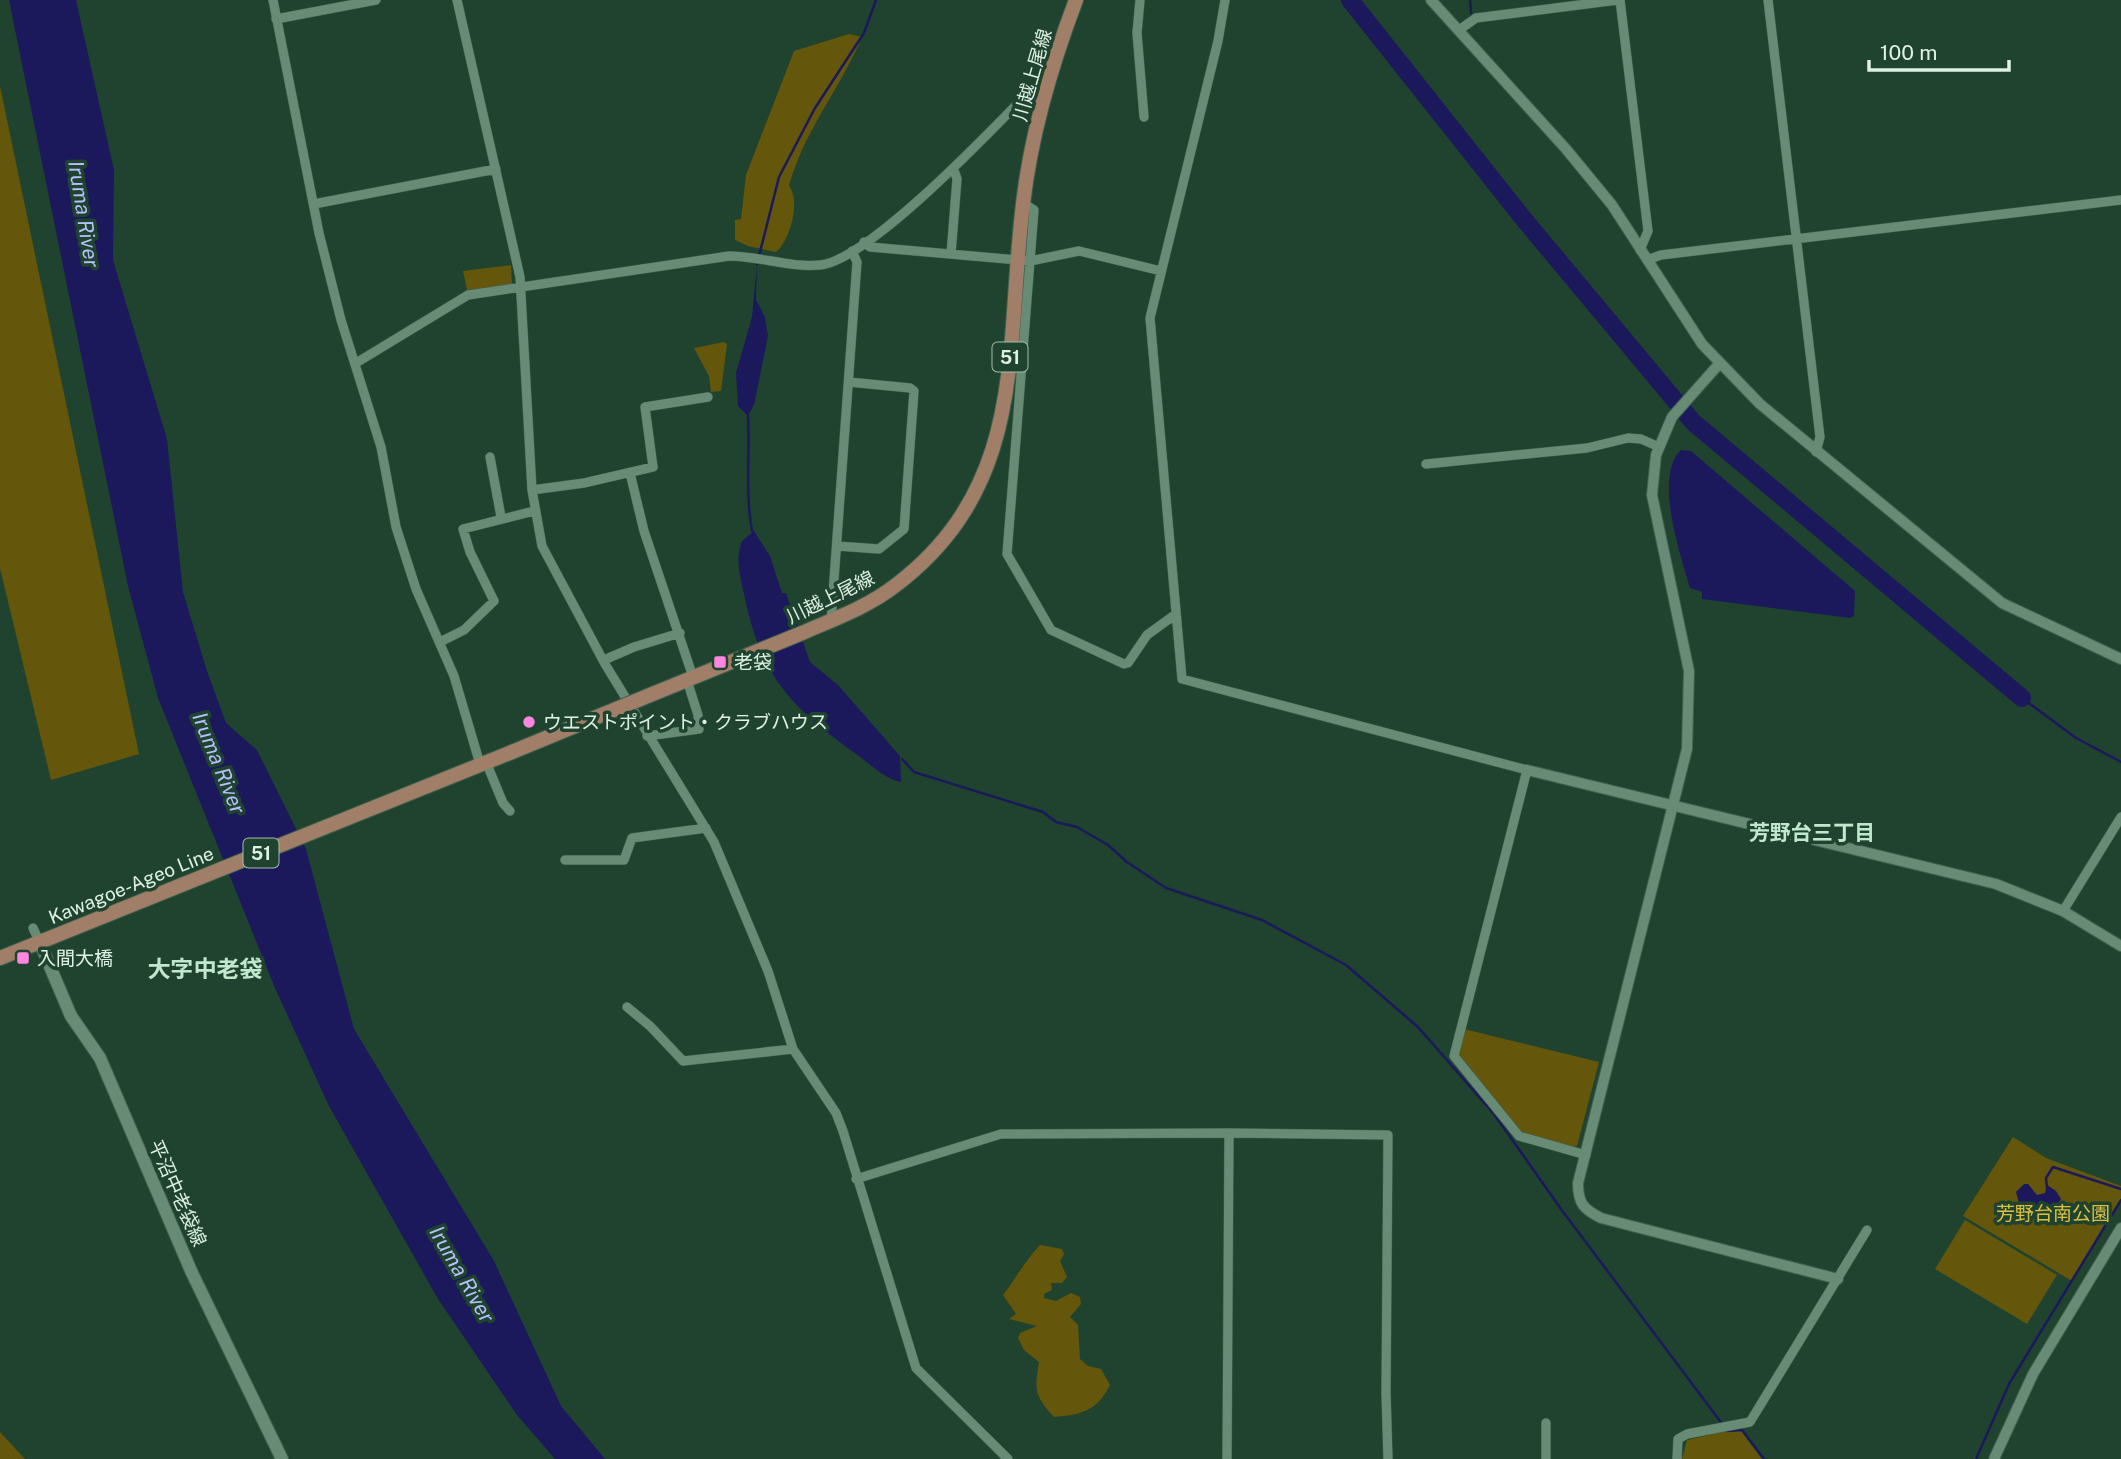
<svg xmlns="http://www.w3.org/2000/svg" width="2121" height="1459" viewBox="0 0 2121 1459" font-family="'Public Sans','Noto Sans JP',sans-serif">
<style>
.green{fill:#64560b}
.water{fill:#1b195c}
.lines{fill:none;stroke-linecap:round;stroke-linejoin:round}
.stream{stroke:#1b195c;stroke-width:2.5}
.river{stroke:#1b195c;stroke-width:18}
.minor-casing{stroke:#416150;stroke-width:10}
.tertiary-casing{stroke:#416150;stroke-width:12}
.secondary-casing{stroke:#416150;stroke-width:14}
.primary-casing{stroke:#416150;stroke-width:16}
.minor{stroke:#678b74;stroke-width:9}
.tertiary{stroke:#678b74;stroke-width:10}
.secondary{stroke:#678b74;stroke-width:12}
.primary{stroke:#a17e67;stroke-width:14}
.primary-bridge-casing{stroke:#416150;stroke-width:16;stroke-linecap:butt}
.primary-bridge{stroke:#a17e67;stroke-width:14}
.poi-dot{fill:#fe86e1;stroke:#20432f;stroke-width:2.5}
.labels{text-anchor:middle;dominant-baseline:central;stroke-width:7;stroke-linejoin:round;paint-order:stroke}
.shield{fill:#20432f;stroke:#a4bdae;stroke-width:2}
.shield-label{font-size:18px;font-weight:bold;fill:#ddf1e4}
.street-label{font-size:19px;fill:#ddf1e4;stroke:#20432f}
.poi-label{font-size:19px;fill:#ddf1e4;stroke:#20432f;text-anchor:start}
.park-label{font-size:19px;fill:#dcc140;stroke:#20432f}
.water-label{font-size:21px;font-style:italic;fill:#b6c0fe;stroke:#20432f}
.neighbourhood-label{font-size:21px;font-weight:bold;fill:#c1e8cf;stroke:#20432f}
.quarter-label{font-size:23px;font-weight:bold;fill:#c1e8cf;stroke:#20432f}
</style>
<rect width="100%" height="100%" fill="#20432f"/>
<path class="green" d="M849 34 862 37C840 89 804 131 789 186 801 201 790 241 776 252L748 246 735 240V220L741 219 746 175 794 51Z
M0 86 139 754 51 780 0 568Z
M511 265 512 285 467 290 463 271Z
M724 342 727 344 721 391 711 392 709 376 694 348Z
M1464 1029 1599 1062 1577 1146 1572 1147 1521 1134 1458 1055Z
M2013 1137 2046 1158 2121 1186V1202L2072 1281 1963 1216Z
M1965 1220 2057 1275 2027 1324 1935 1269Z
M1040 1245 1062 1249 1064 1254 1060 1261 1067 1277 1062 1283H1051L1052 1290 1044 1294V1298L1056 1301 1071 1293 1080 1297 1081 1304 1070 1317 1078 1325 1080 1359 1088 1366 1101 1369 1110 1385C1097 1411 1081 1415 1054 1417 1033 1394 1035 1389 1039 1362L1024 1350 1018 1338 1020 1333 1037 1326 1009 1319 1016 1314 1003 1295C1016 1278 1025 1261 1040 1245Z
M1739 1428 1762 1459H1682L1687 1440Z
M0 1432 25 1459H0Z"/>
<path class="water" d="M9 0H76L114 170 113 260 167 439 183 592 207 671 226 723 257 750 306 849 354 1029 494 1261 561 1406 605 1459H555L517 1415 438 1299 329 1106 275 988 158 698 128 586Z
M757 264 756 300 765 317 768 336 754 405 748 416 738 406 736 373 752 317Z
M1681 450 1691 451 1855 591 1854 616 1850 618 1702 599V592L1690 588C1681 556 1653 476 1681 450Z
M754 531 770 556 782 593H786L810 662 838 685 900 756 901 782C886 780 869 763 856 754 790 706 761 677 744 594 740 576 735 559 742 541Z
M2024 1184H2028L2037 1195 2045 1193 2047 1185 2056 1191 2061 1199 2054 1211 2035 1217 2021 1210 2016 1192Z"/>
<g class="lines">
<path class="stream" d="M1470 0 1471 13
M757 264 779 177 815 108 864 33 876 0
M748 416C750 455 745 492 752 531
M2022 698 2076 738 2121 762
M902 759 914 772 1043 812 1056 822 1077 827 1108 845 1127 862 1166 888 1262 920 1346 965 1418 1027 1494 1114 1561 1209 1723 1425
M2047 1188 2046 1178 2053 1167 2121 1189
M1727 1431 1742 1430 1764 1459
M1976 1459 2009 1384 2121 1200"/>
<path class="river" d="M1350 0 1522 217 1693 422 2022 698"/>
<g class="minor-casing">
<path id="minor" d="M273 0 319 233 341 320 381 447 396 527 416 589 454 676 480 764
M457 0 520 277 532 490 542 546 605 664 714 842 768 971 793 1049 836 1113 843 1131 916 1368 1008 1459
M1140 0 1137 33 1144 117
M1225 0 1218 41 1150 318 1182 679 1527 770 1454 1056 1519 1136 1586 1155
M1620 0 1648 231 1640 250
M1768 0 1820 437 1816 452
M276 19 376 0
M1459 30 1476 18 1618 0
M1023 203 1034 210 1007 554 1051 630 1124 664 1128 663 1147 635 1176 614
M314 204 496 169
M864 242 870 247 1030 261 1079 251 1161 271
M951 254 957 179 954 170
M1647 260 1661 255 2121 200
M356 363 468 295 729 256C759 256 791 268 820 265 867 261 987 135 1023 98L1043 97
M490 457 501 517
M1426 464 1587 448 1628 438 1641 439 1659 447
M630 473 644 531 693 677
M532 490 584 483 653 467 645 407 708 397
M837 546 879 549 904 529 914 391 910 388 849 382
M831 621 857 262 852 251
M440 642 464 630 494 601 470 552 463 529 534 511
M604 660 634 647 680 633
M647 736 699 729 698 715 687 680
M486 762 503 803 510 811
M565 860H624L632 838 706 828
M2063 911 2121 817
M33 928 40 943
M627 1007 650 1026 683 1061 793 1049
M1229 1133 1388 1135 1386 1393 1388 1459
M856 1179 1001 1134 1229 1133 1227 1459
M1546 1423V1459
M1677 1459 1678 1439 1687 1434 1750 1422 1867 1230"/>
</g>
<g class="tertiary-casing">
<path id="tertiary" d="M1431 0 1566 149 1612 205 1702 344 1760 404 2002 603 2121 659
M1719 364 1672 417 1656 455 1652 495 1689 671 1687 749 1578 1183C1578 1203 1583 1209 1601 1218L1838 1279
M1527 770 1996 884 2063 911 2121 946
M1994 1459 2033 1374 2121 1228"/>
</g>
<g class="secondary-casing">
<path id="secondary" d="M40 943 71 1016 100 1058 192 1273 282 1459"/>
</g>
<g class="primary-casing">
<path id="primary" d="M655 693C704 673 753 653 802 633 834 619 868 607 896 585 1028 484 1005 350 1023 204 1031 134 1051 66 1076 0
M0 958 512 752"/>
</g>
<use href="#minor" class="minor"/>
<use href="#tertiary" class="tertiary"/>
<use href="#secondary" class="secondary"/>
<use href="#primary" class="primary"/>
<g class="primary-bridge-casing">
<path id="primary-bridge" d="M512 752 655 693"/>
</g>
<use href="#primary-bridge" class="primary-bridge"/>
</g>
<g class="poi-dot">
<rect x="713" y="655" width="14" height="14" rx="3.5"/>
<circle cx="529" cy="722" r="7"/>
<rect x="16" y="951" width="14" height="14" rx="3.5"/>
</g>
<g class="labels">
<g class="shield">
<rect x="992.5" y="342.5" width="35" height="29" rx="5"/>
<rect x="243.5" y="838.5" width="35" height="29" rx="5"/>
</g>
<g class="shield-label">
<text x="1010" y="357">51</text>
<text x="261" y="853">51</text>
</g>
<g class="street-label">
<text transform="translate(1032 75) rotate(-74)">川越上尾線</text>
<text transform="translate(830 597) rotate(-26)">川越上尾線</text>
<text transform="translate(131 885) rotate(-22)">Kawagoe-Ageo Line</text>
<text transform="translate(178 1193) rotate(66)">平沼中老袋線</text>
</g>
<g class="poi-label">
<text x="734" y="662">老袋</text>
<text x="543" y="722">ウエストポイント・クラブハウス</text>
<text x="37" y="958">入間大橋</text>
</g>
<g class="park-label">
<text x="2053" y="1213">芳野台南公園</text>
</g>
<g class="water-label">
<text transform="translate(84 214) rotate(81)">Iruma River</text>
<text transform="translate(219 763) rotate(68)">Iruma River</text>
<text transform="translate(462 1274) rotate(60)">Iruma River</text>
</g>
<g class="neighbourhood-label">
<text x="1812" y="832">芳野台三丁目</text>
</g>
<g class="quarter-label">
<text x="205" y="968">大字中老袋</text>
</g>
</g>
<path d="M1869 60v10h140v-10" fill="none" stroke="#ddf1e4" stroke-width="3.5"/>
<text x="1880" y="60" font-size="21" fill="#ddf1e4" stroke="#20432f" stroke-width="5" paint-order="stroke">100 m</text>
</svg>
